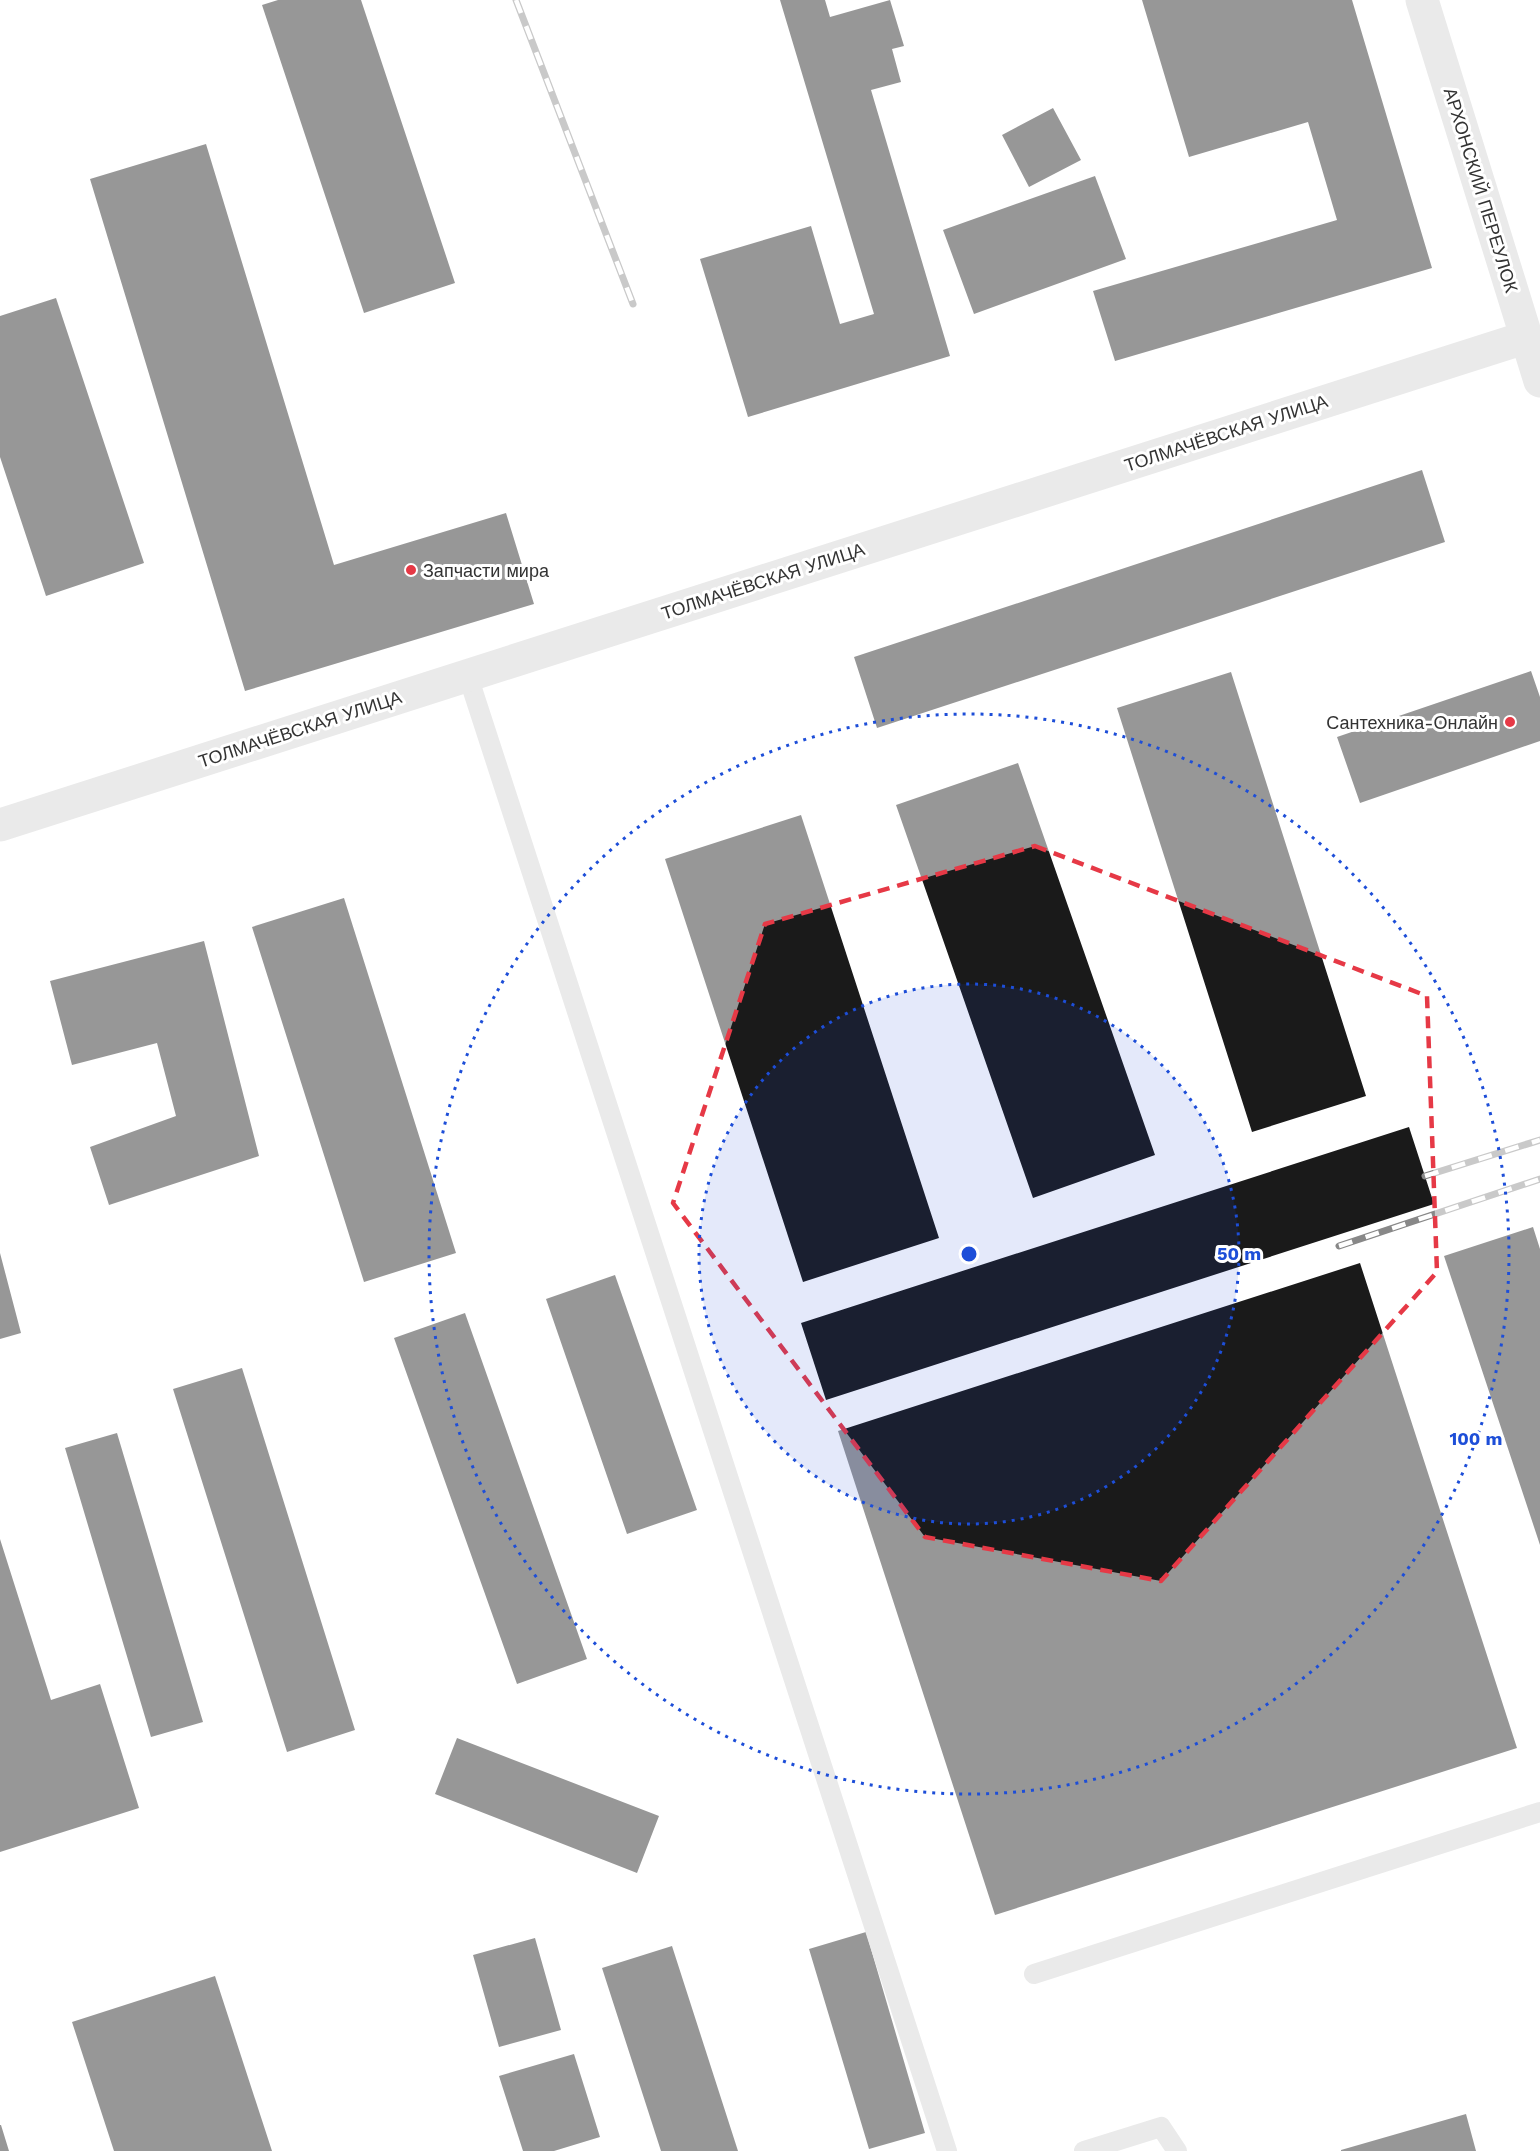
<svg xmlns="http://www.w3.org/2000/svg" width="1540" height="2151" viewBox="0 0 1540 2151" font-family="'Work Sans',sans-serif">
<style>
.building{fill:#1a1a1a}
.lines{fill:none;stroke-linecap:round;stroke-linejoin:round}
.lane{stroke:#d0d0d0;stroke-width:20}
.street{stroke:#d0d0d0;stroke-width:33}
.rail-casing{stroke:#888;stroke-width:7}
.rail{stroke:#fff;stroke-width:4.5;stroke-dasharray:14;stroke-linecap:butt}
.marked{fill:none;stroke:#e63946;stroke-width:4.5;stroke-dasharray:12 8;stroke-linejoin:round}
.ring{fill:none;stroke:#1d4ed8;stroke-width:3;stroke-dasharray:3 6}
.poi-dot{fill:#e63946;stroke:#fff;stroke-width:2}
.labels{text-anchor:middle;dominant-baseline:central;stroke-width:6;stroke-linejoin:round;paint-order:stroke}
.street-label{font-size:18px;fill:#333;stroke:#fff}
.poi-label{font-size:18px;fill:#333;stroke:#fff;text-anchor:start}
.centre{fill:#1d4ed8;stroke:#fff;stroke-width:3}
.ring-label{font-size:18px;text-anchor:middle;font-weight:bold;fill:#1d4ed8;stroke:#fff;stroke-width:6;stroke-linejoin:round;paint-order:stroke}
</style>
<rect width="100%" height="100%" fill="#fff"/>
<path class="building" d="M278 0H361L455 283 364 313 262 5Z
M780 0H825L830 17 890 0 904 46 892 49 901 82 871 90 950 356 748 417 700 259 811 226 840 324 874 314Z
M1142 0H1352L1432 268 1115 361 1093 291 1337 220 1308 122 1189 157Z
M1053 108 1081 160 1029 187 1002 135Z
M206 144 334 565 506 513 534 604 245 691 90 179Z
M1095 176 1126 259 974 314 943 230Z
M56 298 144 563 46 596 0 457V316Z
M1422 470 1445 542 877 728 854 657Z
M1531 671 1540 697V741L1360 803 1337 737Z
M1231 672 1366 1096 1252 1132 1117 708Z
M1018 763 1155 1155 1033 1198 896 805Z
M801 815 939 1238 803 1282 665 859Z
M344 898 456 1253 364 1282 252 927Z
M204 941 259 1156 109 1205 90 1147 176 1116 157 1043 72 1065 50 981Z
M1409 1127 1434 1204 826 1400 801 1323Z
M1533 1227 1540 1249V1545L1444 1256Z
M0 1253 21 1333 0 1339Z
M1360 1263 1517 1748 995 1915 838 1431Z
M615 1275 697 1510 627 1534 546 1299Z
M465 1313 587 1659 517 1684 394 1338Z
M242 1368 355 1730 287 1752 173 1389Z
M117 1433 203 1722 151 1737 65 1448Z
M0 1539 51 1700 100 1684 139 1808 0 1852Z
M457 1738 659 1816 637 1873 435 1794Z
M866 1932 925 2133 869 2149 809 1949Z
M535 1938 561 2030 499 2047 473 1955Z
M672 1946 738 2151H661L602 1968Z
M215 1976 272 2151H114L72 2022Z
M574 2054 600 2137 554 2151H523L499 2076Z
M1466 2114 1476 2151H1341V2150Z
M0 2125H1L9 2151H0Z"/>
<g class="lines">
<path class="lane" d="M468 676 947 2151
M1034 1974 1540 1812
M1084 2151 1161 2127 1177 2151"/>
<path class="street" d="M1422 0 1540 381
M0 825 1527 337"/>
<g class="rail-casing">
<path id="rail" d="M516 0 633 304
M1425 1176 1540 1140
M1339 1246 1540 1179"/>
</g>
<use href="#rail" class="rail"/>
</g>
<path d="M0 0H1540V2151H0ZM1035 846 1427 996 1437 1272 1161 1581 925 1537 673 1203 765 924Z" fill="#fff" fill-opacity=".55" fill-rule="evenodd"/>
<path class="marked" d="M1035 846 1427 996 1437 1272 1161 1581 925 1537 673 1203 765 924Z"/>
<circle cx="969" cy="1254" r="270" fill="#1d4ed8" fill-opacity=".12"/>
<g class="ring">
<circle cx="969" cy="1254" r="270"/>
<circle cx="969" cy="1254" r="540"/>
</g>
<g class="poi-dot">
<circle cx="411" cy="570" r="6"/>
<circle cx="1510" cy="722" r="6"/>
</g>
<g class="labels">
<g class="street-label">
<text transform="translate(1481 190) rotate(73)">АРХОНСКИЙ ПЕРЕУЛОК</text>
<text transform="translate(1226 433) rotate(-18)">ТОЛМАЧЁВСКАЯ УЛИЦА</text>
<text transform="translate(763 581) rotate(-18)">ТОЛМАЧЁВСКАЯ УЛИЦА</text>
<text transform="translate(300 729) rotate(-18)">ТОЛМАЧЁВСКАЯ УЛИЦА</text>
</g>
<g class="poi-label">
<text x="423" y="570">Запчасти мира</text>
<text x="1498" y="722" text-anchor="end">Сантехника-Онлайн</text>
</g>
</g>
<circle cx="969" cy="1254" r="9" class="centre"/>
<g class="ring-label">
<text x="1239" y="1260">50 m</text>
<text x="1476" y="1445">100 m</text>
</g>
</svg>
